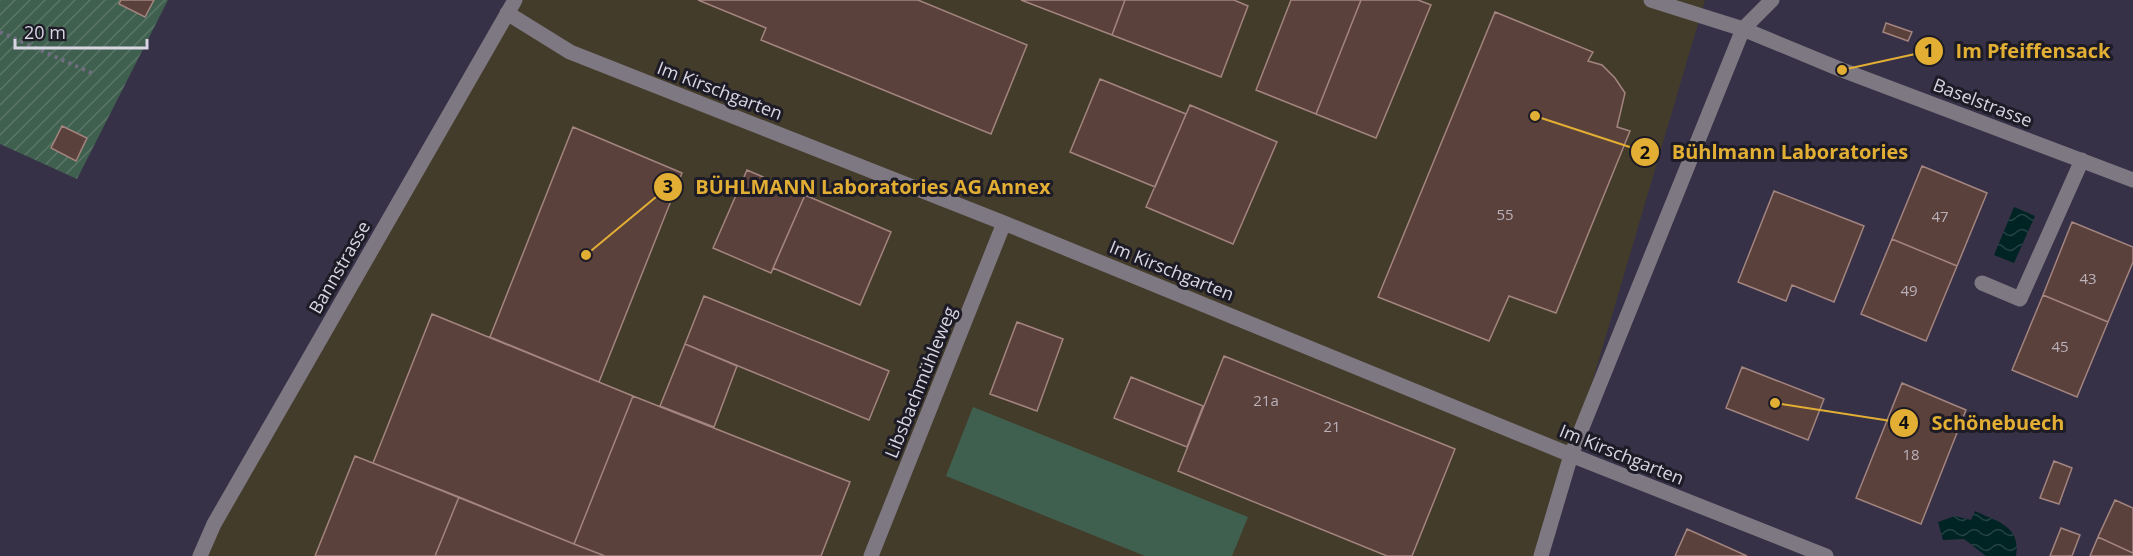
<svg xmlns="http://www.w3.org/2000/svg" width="2133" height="556" viewBox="0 0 2133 556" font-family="'Open Sans',sans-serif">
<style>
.industrial{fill:#443c2b}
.park{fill:#40604f}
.garden{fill:url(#garden-furrows)}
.water{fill:url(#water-waves)}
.building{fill:#5b413c;stroke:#a3847f;stroke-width:1.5}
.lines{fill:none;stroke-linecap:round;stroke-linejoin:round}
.path{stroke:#726e81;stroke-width:4;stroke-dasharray:3 4.5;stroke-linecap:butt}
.minor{stroke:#7e7882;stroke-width:15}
.labels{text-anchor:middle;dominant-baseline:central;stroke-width:6;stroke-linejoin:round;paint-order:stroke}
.number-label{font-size:15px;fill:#bab1ba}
.street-label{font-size:18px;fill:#d9d6e4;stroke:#1d1b25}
.leader{fill:none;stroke:#e2af34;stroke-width:2}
.callout-dot{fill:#e2af34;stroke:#1d1b25;stroke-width:2}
.mark-label{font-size:18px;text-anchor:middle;font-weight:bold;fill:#111}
.callout-label{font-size:20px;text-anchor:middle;font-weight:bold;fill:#e2af34;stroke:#1d1b25;stroke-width:6;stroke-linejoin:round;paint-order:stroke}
</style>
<defs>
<pattern id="garden-furrows" width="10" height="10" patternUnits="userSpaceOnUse" patternTransform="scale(1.5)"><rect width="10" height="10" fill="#40604f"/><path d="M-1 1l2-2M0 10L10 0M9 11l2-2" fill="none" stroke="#5b7668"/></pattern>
<pattern id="water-waves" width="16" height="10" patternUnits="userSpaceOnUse" patternTransform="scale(1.5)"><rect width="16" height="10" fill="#002324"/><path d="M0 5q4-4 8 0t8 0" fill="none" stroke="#254244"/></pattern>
</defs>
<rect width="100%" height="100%" fill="#363147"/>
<path class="industrial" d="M514 0H1705L1541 556H200Z"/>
<path class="park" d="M973 407 1248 517 1232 556H1145L946 476Z"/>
<path class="garden" d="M0 0H168L77 179 0 144Z"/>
<path class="water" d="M2014 207 2035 216 2014 263 1994 255Z
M1975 511C1998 522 2021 526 2016 556H1986L1964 539 1943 540 1938 522 1955 516 1971 520Z"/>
<path class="building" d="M121 0H154L145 17 119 4Z
M698 0H918L1027 45 991 134 761 40 766 28Z
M1021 0H1125L1112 35Z
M1125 0H1234L1248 6 1221 77 1112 35Z
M1291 0H1361L1316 114 1256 90Z
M1361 0H1418L1431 5 1376 138 1316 114Z
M1495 12 1593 52 1588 61 1602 65 1615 78 1625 93 1617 127 1630 131 1556 313 1509 296 1489 341 1378 297Z
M1886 23 1912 32 1908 41 1883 32Z
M1100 79 1186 114 1155 187 1070 152Z
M1190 105 1277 142 1233 244 1146 207Z
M62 126 87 138 76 161 51 148Z
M573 127 682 173 599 382 490 337Z
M1922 166 1987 193 1957 266 1892 239Z
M747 170 805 195 771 273 713 248Z
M1774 191 1864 226 1834 302 1792 285 1786 301 1738 282Z
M805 195 891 232 860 305 773 268Z
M2072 222 2133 247V262L2108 322 2043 295Z
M1892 239 1957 266 1926 341 1861 314Z
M2043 295 2108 322 2077 397 2012 370Z
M704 296 889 371 869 420 685 344Z
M432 314 633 396 574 544 373 463Z
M1017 322 1063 339 1037 411 990 394Z
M685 344 737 366 714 427 660 406Z
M1224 356 1455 449 1412 556H1387L1178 471Z
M1742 367 1824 399 1808 440 1726 408Z
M1131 377 1203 406 1187 447 1114 418Z
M1902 383 1966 410 1921 524 1856 498Z
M633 396 850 482 821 556H605L574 544Z
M355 456 459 497 435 556H315Z
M2054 461 2072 468 2059 504 2040 498Z
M459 497 574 544 605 556H435Z
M2115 500 2133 508V553L2098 537Z
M2061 528 2080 535 2072 556H2050Z
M1687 529 1747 556H1675Z
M2098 537 2133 553V556H2090Z"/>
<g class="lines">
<path class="path" d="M0 32 96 75"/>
<path class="minor" d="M1651 0 1743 29 1842 70 2133 180
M507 13 570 52 1004 223 1571 455 1826 556
M1982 283 2020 299 2082 160
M200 556 214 524 515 0
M871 556 1004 223
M1541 556 1571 455 1743 29 1772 0"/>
</g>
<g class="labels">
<g class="number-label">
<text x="1505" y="214">55</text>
<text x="1940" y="216">47</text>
<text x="2088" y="278">43</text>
<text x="1909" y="290">49</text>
<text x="2060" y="346">45</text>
<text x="1266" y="400">21a</text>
<text x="1332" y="426">21</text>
<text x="1911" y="454">18</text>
</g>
<g class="street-label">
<text transform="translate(720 90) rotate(21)">Im Kirschgarten</text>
<text transform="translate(1983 102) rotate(21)">Baselstrasse</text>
<text transform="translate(339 267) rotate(-60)">Bannstrasse</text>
<text transform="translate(1172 270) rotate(22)">Im Kirschgarten</text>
<text transform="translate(920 382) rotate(-68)">Libsbachmühleweg</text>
<text transform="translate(1622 454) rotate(22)">Im Kirschgarten</text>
</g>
</g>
<path class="leader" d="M1842 70L1929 51M1535 116L1645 152M586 255L668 187M1775 403L1904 423"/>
<g class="callout-dot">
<circle cx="1842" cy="70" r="6"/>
<circle cx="1535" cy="116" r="6"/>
<circle cx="586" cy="255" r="6"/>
<circle cx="1775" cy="403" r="6"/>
<circle cx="1929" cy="51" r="15"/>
<circle cx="1645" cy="152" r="15"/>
<circle cx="668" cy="187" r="15"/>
<circle cx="1904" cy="423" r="15"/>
</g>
<g class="mark-label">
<text x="1929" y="57">1</text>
<text x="1645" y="159">2</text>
<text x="668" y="193">3</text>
<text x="1904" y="429">4</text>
</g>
<g class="callout-label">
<text x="2033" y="58">Im Pfeiffensack</text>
<text x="1790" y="159">Bühlmann Laboratories</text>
<text x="873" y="194">BÜHLMANN Laboratories AG Annex</text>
<text x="1998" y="430">Schönebuech</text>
</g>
<path d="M15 39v9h132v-9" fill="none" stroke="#d9d6e4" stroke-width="3"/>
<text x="24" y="39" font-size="18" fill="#d9d6e4" stroke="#1d1b25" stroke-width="4.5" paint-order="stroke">20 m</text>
</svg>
